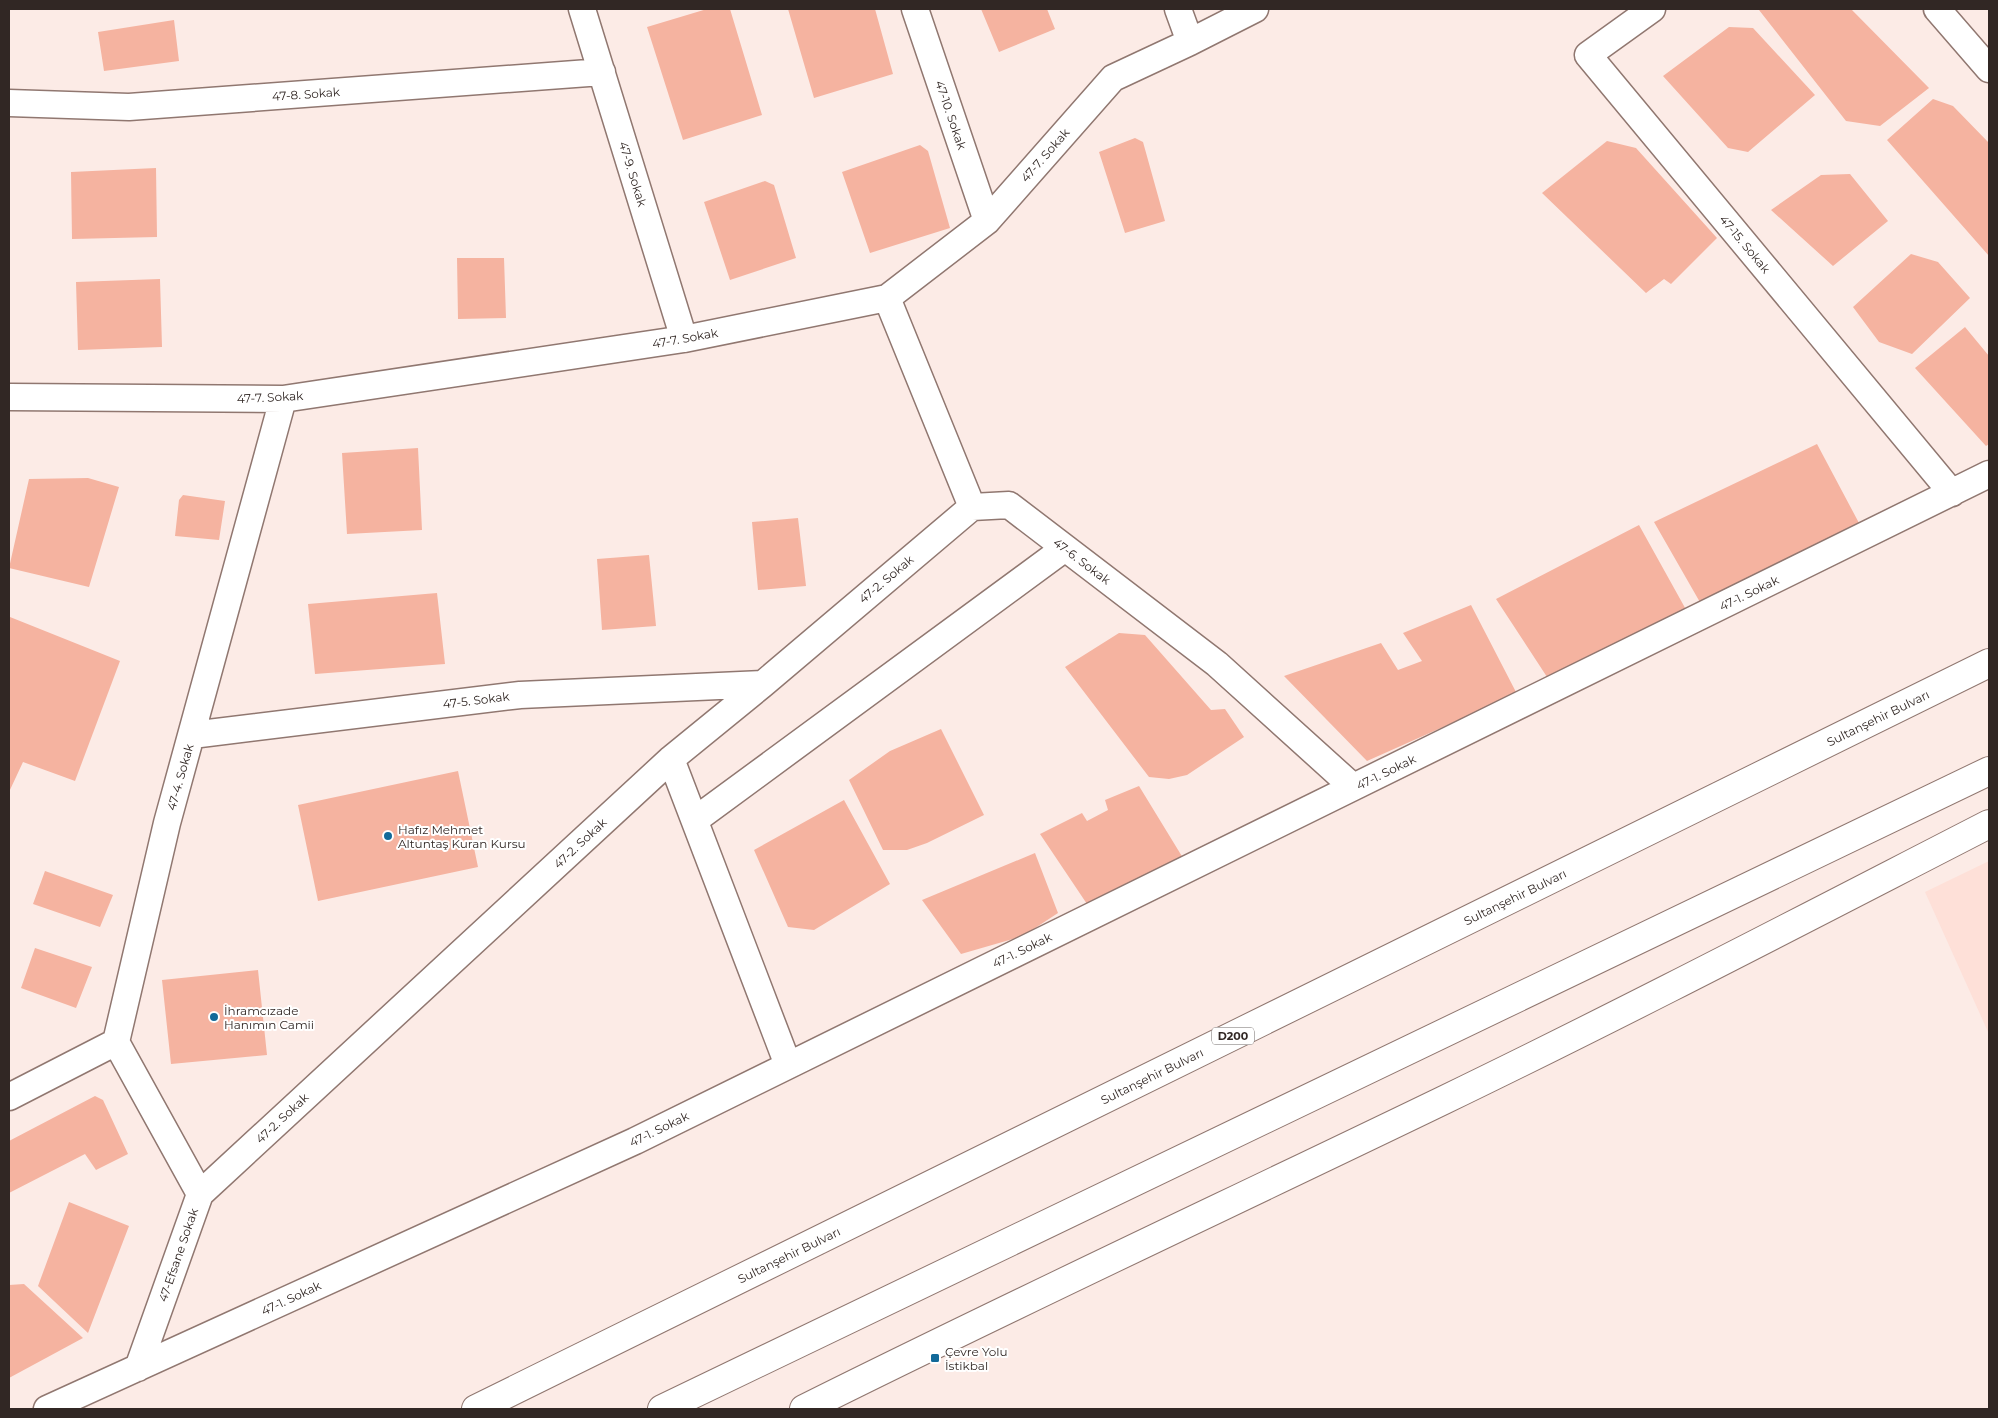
<svg xmlns="http://www.w3.org/2000/svg" width="1998" height="1418" viewBox="0 0 1998 1418" font-family="Montserrat,sans-serif">
<style>
.built{fill:#fee0d8}
.building{fill:#f5b3a0}
.lines{fill:none;stroke-linecap:round;stroke-linejoin:round}
.minor-casing{stroke:#907770;stroke-width:29}
.tertiary-casing{stroke:#907770;stroke-width:30}
.trunk-casing{stroke:#907770;stroke-width:30}
.minor{stroke:#fff;stroke-width:26}
.tertiary{stroke:#fff;stroke-width:28}
.trunk{stroke:#fff;stroke-width:28}
.poi-dot{fill:#126999;stroke:#fff;stroke-width:2}
.labels{text-anchor:middle;dominant-baseline:central;stroke-width:4;stroke-linejoin:round;paint-order:stroke}
.shield{fill:#fff;stroke:#6f6866;stroke-width:1}
.shield-label{font-size:11px;font-weight:bold;fill:#312724}
.street-label{font-size:12px;fill:#312724;stroke:#fff}
.poi-label{font-size:12px;fill:#312724;stroke:#fff;text-anchor:start}
</style>
<rect width="100%" height="100%" fill="#fcebe6"/>
<path class="built" d="M1989 861V1034L1925 892Z"/>
<path class="building" d="M707 9H730L762 115 683 140 647 27Z
M788 9H875L893 74 814 98Z
M981 9H1047L1055 29 999 52Z
M1760 9H1851L1929 88 1880 126 1846 121 1759 10Z
M174 20 179 61 104 71 98 32Z
M1729 27 1753 28 1815 95 1748 152 1728 148 1663 76Z
M1933 99 1953 106 1989 143V256L1887 140Z
M1135 138 1143 142 1165 221 1125 233 1099 152Z
M1607 141 1636 148 1717 238 1671 284 1664 279 1646 293 1542 193Z
M920 145 928 151 950 228 870 253 842 172Z
M156 168 157 237 72 239 71 172Z
M1850 174 1888 221 1833 266 1771 210 1821 175Z
M765 181 774 185 796 258 730 280 704 202Z
M1911 254 1938 262 1970 298 1912 354 1879 342 1853 307Z
M457 258H504L506 318 458 319Z
M160 279 162 347 78 350 76 282Z
M1965 327 1989 356V444L1986 446 1915 368Z
M1817 444 1859 523 1701 604 1654 522Z
M418 448 422 530 347 534 342 453Z
M88 478 119 487 89 587 9 568 29 479Z
M183 495 225 501 219 540 175 536 179 500Z
M798 518 806 586 758 590 752 522Z
M1639 525 1689 615 1549 680 1496 599Z
M649 555 656 626 602 630 597 559Z
M437 593 445 664 315 674 308 604Z
M1471 605 1517 694 1367 761 1284 676 1381 643 1398 670 1422 661 1403 633Z
M10 617 120 661 75 781 23 762 9 792Z
M1119 633 1145 635 1211 710 1225 709 1244 737 1187 775 1169 779 1149 777 1065 667Z
M941 729 984 815 927 843 907 850H883L849 780 890 751Z
M458 771 478 867 318 901 298 805Z
M1139 786 1183 858 1087 904 1040 834 1082 813 1087 821 1108 810 1105 800Z
M844 800 890 884 814 930 788 927 754 850Z
M1035 853 1058 913 1023 936 961 954 922 900Z
M45 871 113 895 100 927 33 904Z
M35 948 92 967 76 1008 21 988Z
M258 970 267 1055 171 1064 162 980Z
M95 1096 103 1100 128 1154 96 1170 85 1154 9 1193V1141Z
M69 1202 129 1226 88 1333 38 1286Z
M24 1284 83 1338 9 1378V1285Z"/>
<g class="lines">
<g class="minor-casing">
<path id="minor" d="M582 9 684 339
M915 9 987 221
M1178 9 1190 42
M1652 9 1588 55 1952 493
M1937 9 1989 69
M9 103 129 107 602 72
M887 298 972 507 1009 505 1217 664 1353 787
M9 397 283 399 684 339 887 298 987 221 1113 78 1190 42 1255 9
M192 735 520 695 763 684
M671 759 788 1065
M695 820 1065 548
M116 1042 200 1194 138 1368
M9 1097 116 1042 167 823 283 399
M200 1194 671 759 763 684 972 507
M47 1409 635 1141 1989 474"/>
</g>
<g class="tertiary-casing">
<path id="tertiary" d="M804 1409C1016 1303 1231 1203 1444 1100 1628 1011 1808 917 1989 824"/>
</g>
<g class="trunk-casing">
<path id="trunk" d="M476 1409 1989 663
M662 1409 1989 771"/>
</g>
<use href="#minor" class="minor"/>
<use href="#tertiary" class="tertiary"/>
<use href="#trunk" class="trunk"/>
</g>
<g class="poi-dot">
<circle cx="388" cy="836" r="5"/>
<circle cx="214" cy="1017" r="5"/>
<rect x="930" y="1353" width="10" height="10" rx="2.5"/>
</g>
<g class="labels">
<rect class="shield" x="1212" y="1027.5" width="42" height="17" rx="4"/>
<g class="shield-label">
<text x="1233" y="1036">D200</text>
</g>
<g class="street-label">
<text transform="translate(306 94) rotate(-4)">47-8. Sokak</text>
<text transform="translate(951 115) rotate(71)">47-10. Sokak</text>
<text transform="translate(1045 155) rotate(-49)">47-7. Sokak</text>
<text transform="translate(633 174) rotate(73)">47-9. Sokak</text>
<text transform="translate(1745 244) rotate(50)">47-15. Sokak</text>
<text transform="translate(685 338) rotate(-10)">47-7. Sokak</text>
<text transform="translate(270 397) rotate(-3)">47-7. Sokak</text>
<text transform="translate(1082 561) rotate(37)">47-6. Sokak</text>
<text transform="translate(886 579) rotate(-40)">47-2. Sokak</text>
<text transform="translate(1749 593) rotate(-26)">47-1. Sokak</text>
<text transform="translate(476 700) rotate(-7)">47-5. Sokak</text>
<text transform="translate(1878 718) rotate(-26)">Sultanşehir Bulvarı</text>
<text transform="translate(1386 772) rotate(-26)">47-1. Sokak</text>
<text transform="translate(180 777) rotate(-74)">47-4. Sokak</text>
<text transform="translate(580 843) rotate(-43)">47-2. Sokak</text>
<text transform="translate(1515 897) rotate(-26)">Sultanşehir Bulvarı</text>
<text transform="translate(1022 950) rotate(-26)">47-1. Sokak</text>
<text transform="translate(1152 1076) rotate(-26)">Sultanşehir Bulvarı</text>
<text transform="translate(282 1118) rotate(-43)">47-2. Sokak</text>
<text transform="translate(659 1129) rotate(-26)">47-1. Sokak</text>
<text transform="translate(178 1255) rotate(-71)">47-Efsane Sokak</text>
<text transform="translate(789 1255) rotate(-26)">Sultanşehir Bulvarı</text>
<text transform="translate(291 1298) rotate(-25)">47-1. Sokak</text>
</g>
<g class="poi-label">
<text x="398" y="829">Hafız Mehmet<tspan x="398" dy="14">Altuntaş Kuran Kursu</tspan></text>
<text x="224" y="1010">İhramcızade<tspan x="224" dy="14">Hanımın Camii</tspan></text>
<text x="945" y="1351">Çevre Yolu<tspan x="945" dy="14">İstikbal</tspan></text>
</g>
</g>
<rect width="1998" height="1418" fill="none" stroke="#312724" stroke-width="20"/>
</svg>
